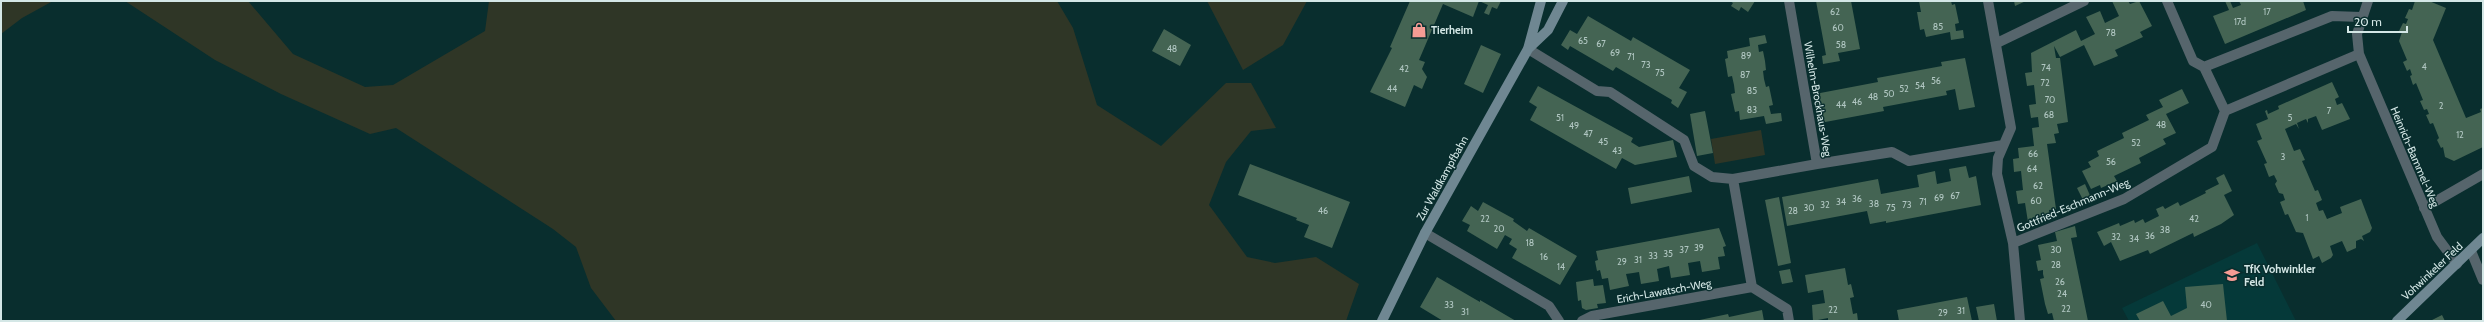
<svg xmlns="http://www.w3.org/2000/svg" width="2484" height="322" viewBox="0 0 2484 322" font-family="Cabin,sans-serif">
<style>
.built{fill:#053939}
.green{fill:#2f3626}
.building{fill:#446453}
.lines{fill:none;stroke-linecap:round;stroke-linejoin:round}
.street{stroke:#56656c;stroke-width:10}
.secondary{stroke:#6f8792;stroke-width:10}
.labels{text-anchor:middle;dominant-baseline:central;stroke-width:3;stroke-linejoin:round;paint-order:stroke}
.number-label{font-size:9px;fill:#b0c6c1}
.poi-label{font-size:11px;font-weight:bold;fill:#d4e7e6;stroke:#092e2e;text-anchor:start}
.street-label{font-size:11px;fill:#d4e7e6;stroke:#092e2e}
</style>
<rect width="100%" height="100%" fill="#092e2e"/>
<path class="built" d="M2257 243 2296 321H2129L2122 308Z"/>
<path class="green" d="M1 1H53L22 18 1 34Z
M125 1H248L293 54 365 87 393 85 485 31 489 1H1057L1073 28 1097 105 1161 146 1226 83H1251L1276 128 1251 131 1226 162 1209 205 1247 257 1275 263 1316 257 1359 284 1346 321H616L591 288 576 247 553 229 396 128 370 134 281 94 215 60Z
M1207 1H1307L1283 45 1243 70Z
M1761 130 1765 155 1715 164 1711 139Z"/>
<path class="building" d="M1410 1H1501L1497 9 1492 7 1489 15 1484 13 1488 5 1479 1 1473 17 1443 4 1419 60 1425 62 1422 69 1427 77 1422 89 1414 85 1405 107 1370 92 1392 48 1390 47Z
M1730 1H1755L1748 12 1741 7 1739 11 1731 6 1733 3Z
M1816 1H1851L1860 49 1838 53 1840 61 1823 64 1822 56 1826 55Z
M1919 1H1951L1952 5 1955 4 1959 23 1955 24 1956 31 1963 30 1964 38 1951 40 1950 32 1926 37 1924 29 1920 30 1917 12H1921Z
M2014 1H2026L2015 6Z
M2112 1H2128L2130 4 2139 1 2152 26 2140 32 2143 37 2115 50 2118 56 2094 66 2084 45 2060 57 2054 46 2056 58H2060L2068 122 2057 124 2059 133 2054 134 2056 143 2047 144 2056 209 2049 210 2050 219 2028 222 2025 203 2018 204 2016 191 2023 190 2021 171 2014 172 2013 159 2019 158 2018 148 2034 146 2032 128 2039 127 2038 117 2031 118 2029 105 2036 104 2035 94 2034 85 2027 86 2025 73 2032 72 2031 53 2076 30 2081 41 2095 34 2086 17 2100 11 2105 23 2119 16Z
M2225 1H2230L2233 8 2241 5 2239 1H2303L2306 10 2225 44 2213 16 2229 10Z
M2415 1H2429L2446 8 2433 40 2466 118 2481 112 2480 109 2483 108V147L2454 161 2445 157 2443 147 2441 148 2437 140 2439 138 2433 123 2430 124 2426 115 2429 114 2427 109 2424 110 2420 101 2423 100 2416 83 2413 85 2410 76 2412 75 2410 69 2407 71 2403 62 2407 60 2399 41 2402 32 2399 31 2403 23 2406 24 2408 19 2405 18 2409 9 2412 10Z
M1588 16 1631 41 1633 37 1690 70 1679 88 1687 92 1678 108 1671 103 1672 100 1616 67 1613 71 1570 46 1568 50 1561 45 1570 30 1577 34Z
M1164 29 1191 45 1180 66 1152 51Z
M1765 35 1767 43 1758 45 1759 52 1763 51 1765 61 1766 70 1763 71 1764 79 1766 87 1769 86 1773 105 1769 106 1771 114 1781 113 1782 121 1766 124 1764 116 1740 120 1739 111 1735 112 1731 94 1735 93 1734 85 1732 76 1728 77 1725 59 1728 58 1727 51 1750 46 1749 38Z
M1481 45 1501 54 1483 93 1464 84Z
M1965 58 1975 107 1959 110 1955 89 1946 91 1947 95 1883 107 1884 111 1820 123 1815 94 1878 82 1877 78 1942 66 1941 62Z
M2332 82 2339 97 2335 99 2337 105 2342 103 2350 119 2322 130 2316 116 2308 119V123L2306 119 2297 123 2299 129 2296 124 2285 129 2294 151 2300 149 2305 160 2302 161 2306 170 2315 191 2318 190 2322 200 2316 203 2319 211 2323 210 2327 219 2342 213 2340 207 2361 199 2372 228 2370 232 2362 236 2364 241 2361 239 2356 241V248L2347 252 2342 241 2330 246 2333 255 2331 258 2322 263 2319 256 2313 259 2303 233 2296 232 2288 214 2285 215 2280 202 2285 200 2283 194 2279 193 2275 184 2277 181 2274 175 2269 177 2264 164 2267 163 2257 141 2262 139 2256 124 2268 119 2265 111 2267 110 2268 114 2279 109 2278 106Z
M1538 86 1633 138 1631 142 1639 147 1673 140 1677 157 1635 165 1622 158 1616 169 1530 120 1537 107 1529 102Z
M2182 89 2189 103 2166 114 2176 133 2163 139 2166 144 2139 158 2141 163 2114 176 2117 181 2101 188 2100 185 2091 189 2082 171 2091 167 2088 162 2099 156 2097 151 2124 138 2122 133 2149 120 2146 115 2163 107 2159 100Z
M1705 111 1713 153 1697 156 1690 114Z
M1250 164 1350 202 1332 248 1304 237 1309 225 1296 220 1297 218 1238 195Z
M1966 166 1969 178 1976 176 1981 205 1886 223V221L1870 224 1867 211 1787 226 1782 197 1878 179 1881 194 1919 187 1917 175 1935 171 1937 184 1951 181 1949 169Z
M2224 174 2232 191 2224 195 2234 215 2221 224 2194 237 2193 233 2150 254 2148 250 2120 261 2111 242 2104 246 2097 232 2119 223 2120 226 2134 220 2135 223 2143 219 2145 223 2159 216 2156 209 2163 206 2165 209 2178 202 2180 206 2206 193 2205 191 2219 184 2216 178Z
M1689 176 1692 192 1631 204 1628 188Z
M2085 184 2092 200 2085 204 2077 188Z
M1779 197 1791 263 1778 266 1765 200Z
M1483 202 1514 219 1513 221 1527 231 1529 228 1577 256 1560 285 1512 258 1517 249 1509 244 1512 239 1505 235 1497 249 1467 231 1470 225 1462 221 1471 206 1478 211Z
M2075 226 2077 237 2071 238 2088 321H2054L2052 313 2048 314 2045 304 2040 279 2044 278 2043 274V270L2038 271 2036 261 2041 260 2038 245 2057 241 2055 232Z
M1719 228 1726 246 1723 247 1725 256 1718 257 1720 269 1702 272 1700 261 1688 263 1690 275 1671 278 1669 266 1657 269 1659 281 1641 284 1639 272 1633 273 1626 274 1629 286 1610 290 1608 278 1602 279 1600 270 1597 271 1595 261 1598 260 1596 251Z
M1845 268 1848 285 1851 284 1854 297 1850 298 1853 314 1857 313 1858 321H1828V318L1813 321 1812 305 1825 303 1823 290 1808 293 1805 275Z
M1790 269 1793 282 1782 284 1779 271Z
M1437 277 1480 302V300L1516 321H1443L1420 307Z
M1593 279 1594 286 1603 285 1606 303 1597 304 1598 308 1586 310 1582 308 1581 300 1578 301 1576 282Z
M2223 284 2227 321H2140L2136 314 2163 301 2171 316 2187 308 2185 287Z
M1967 297 1972 321H1899L1897 310Z
M1994 304 1997 321H1979L1976 307Z
M1762 310 1764 321H1695L1728 314 1729 317Z
M2442 315 2445 321H2433L2432 320Z"/>
<g class="lines">
<path class="street" d="M1789 1 1817 164 1733 179 1752 287 1787 309 1789 321
M1988 1 2011 128 1998 158 1997 174 2013 243 2020 321
M2167 1 2193 61 2204 67
M2368 1 2357 34 2359 54 2437 237 2457 264
M1997 43 2084 1
M1528 49 1597 91 1610 92 1684 140 1694 166 1712 177 1733 179
M2359 54 2225 111 2204 67 2332 16 2361 17
M1817 164 1892 152 1909 161 2003 145
M2424 208 2483 174
M1425 233 1549 306 1559 321
M2013 243 2124 199 2212 147 2225 111
M2471 251 2483 280
M1582 321 1592 316 1752 287"/>
<path class="secondary" d="M1528 49 1548 30 1563 1
M1382 321 1425 233 1528 49 1541 1
M2397 321 2483 238"/>
</g>
<defs>
<g id="shop-bare" transform="scale(1.2)"><path d="M-5-2.5h2.3a2.7 3.5 0 0 1 5.4 0H5L5.5 6h-11ZM-1.5-2.5h3a1.5 2.3 0 0 0-3 0Z" fill="#f59c94" stroke="#092e2e" stroke-width="2.5" paint-order="stroke"/></g>
<g id="school-bare" transform="scale(1.2)"><path d="M0-5L7-2L0 1L-7-2ZM-4 1L0 2.5L4 1V4Q0 6-4 4Z" fill="#f59c94" stroke="#092e2e" stroke-width="2.5" paint-order="stroke"/></g>
</defs>
<g fill-rule="evenodd">
<use href="#shop-bare" x="1419" y="30"/>
<use href="#school-bare" x="2232" y="275"/>
</g>
<g class="labels">
<g class="number-label">
<text x="1835" y="11">62</text>
<text x="2267" y="11">17</text>
<text x="2240" y="21">17d</text>
<text x="1938" y="26">85</text>
<text x="1838" y="27">60</text>
<text x="2111" y="32">78</text>
<text x="1583" y="40">65</text>
<text x="1601" y="43">67</text>
<text x="1841" y="44">58</text>
<text x="1172" y="48">48</text>
<text x="1615" y="52">69</text>
<text x="1746" y="55">89</text>
<text x="1631" y="56">71</text>
<text x="1646" y="64">73</text>
<text x="2424" y="66">4</text>
<text x="2046" y="67">74</text>
<text x="1404" y="68">42</text>
<text x="1660" y="72">75</text>
<text x="1745" y="74">87</text>
<text x="1936" y="80">56</text>
<text x="2045" y="82">72</text>
<text x="1920" y="85">54</text>
<text x="1392" y="88">44</text>
<text x="1904" y="88">52</text>
<text x="1752" y="90">85</text>
<text x="1889" y="93">50</text>
<text x="1873" y="96">48</text>
<text x="2050" y="99">70</text>
<text x="1857" y="101">46</text>
<text x="1841" y="104">44</text>
<text x="2441" y="105">2</text>
<text x="1752" y="109">83</text>
<text x="2329" y="110">7</text>
<text x="2049" y="114">68</text>
<text x="1560" y="117">51</text>
<text x="2290" y="117">5</text>
<text x="2161" y="124">48</text>
<text x="1574" y="125">49</text>
<text x="1588" y="133">47</text>
<text x="2460" y="134">12</text>
<text x="1603" y="141">45</text>
<text x="2136" y="142">52</text>
<text x="1617" y="150">43</text>
<text x="2033" y="153">66</text>
<text x="2283" y="156">3</text>
<text x="2111" y="161">56</text>
<text x="2032" y="168">64</text>
<text x="2038" y="185">62</text>
<text x="1955" y="195">67</text>
<text x="1939" y="197">69</text>
<text x="1857" y="198">36</text>
<text x="2036" y="200">60</text>
<text x="1841" y="201">34</text>
<text x="1923" y="201">71</text>
<text x="1874" y="203">38</text>
<text x="1825" y="204">32</text>
<text x="1907" y="204">73</text>
<text x="1809" y="207">30</text>
<text x="1891" y="207">75</text>
<text x="1323" y="210">46</text>
<text x="1793" y="210">28</text>
<text x="2307" y="217">1</text>
<text x="1485" y="218">22</text>
<text x="2194" y="218">42</text>
<text x="1499" y="228">20</text>
<text x="2165" y="229">38</text>
<text x="2150" y="235">36</text>
<text x="2116" y="236">32</text>
<text x="2134" y="238">34</text>
<text x="1530" y="242">18</text>
<text x="1699" y="247">39</text>
<text x="1684" y="249">37</text>
<text x="2056" y="249">30</text>
<text x="1668" y="253">35</text>
<text x="1653" y="255">33</text>
<text x="1544" y="256">16</text>
<text x="1638" y="259">31</text>
<text x="1622" y="261">29</text>
<text x="2056" y="264">28</text>
<text x="1561" y="266">14</text>
<text x="2060" y="281">26</text>
<text x="2062" y="293">24</text>
<text x="1449" y="304">33</text>
<text x="2206" y="304">40</text>
<text x="2066" y="308">22</text>
<text x="1833" y="309">22</text>
<text x="1961" y="310">31</text>
<text x="1465" y="311">31</text>
<text x="1943" y="312">29</text>
</g>
<g class="poi-label">
<text x="1431" y="30">Tierheim</text>
<text x="2244" y="269">TfK Vohwinkler<tspan x="2244" dy="13">Feld</tspan></text>
</g>
<g class="street-label">
<text transform="translate(1818 99) rotate(80)">Wilhelm-Brockhaus-Weg</text>
<text transform="translate(2415 157) rotate(67)">Heinrich-Bammel-Weg</text>
<text transform="translate(1442 178) rotate(-61)">Zur Waldkampfbahn</text>
<text transform="translate(2073 205) rotate(-23)">Gottfried-Eschmann-Weg</text>
<text transform="translate(2432 271) rotate(-43)">Vohwinkeler Feld</text>
<text transform="translate(1664 291) rotate(-10)">Erich-Lawatsch-Weg</text>
</g>
</g>
<rect width="2484" height="322" fill="none" stroke="#d4e7e6" stroke-width="4"/>
<path d="M2348 26v6h59v-6" fill="none" stroke="#d4e7e6" stroke-width="2"/>
<text x="2354" y="26" font-size="12" fill="#d4e7e6" stroke="#092e2e" stroke-width="3" paint-order="stroke">20 m</text>
</svg>
